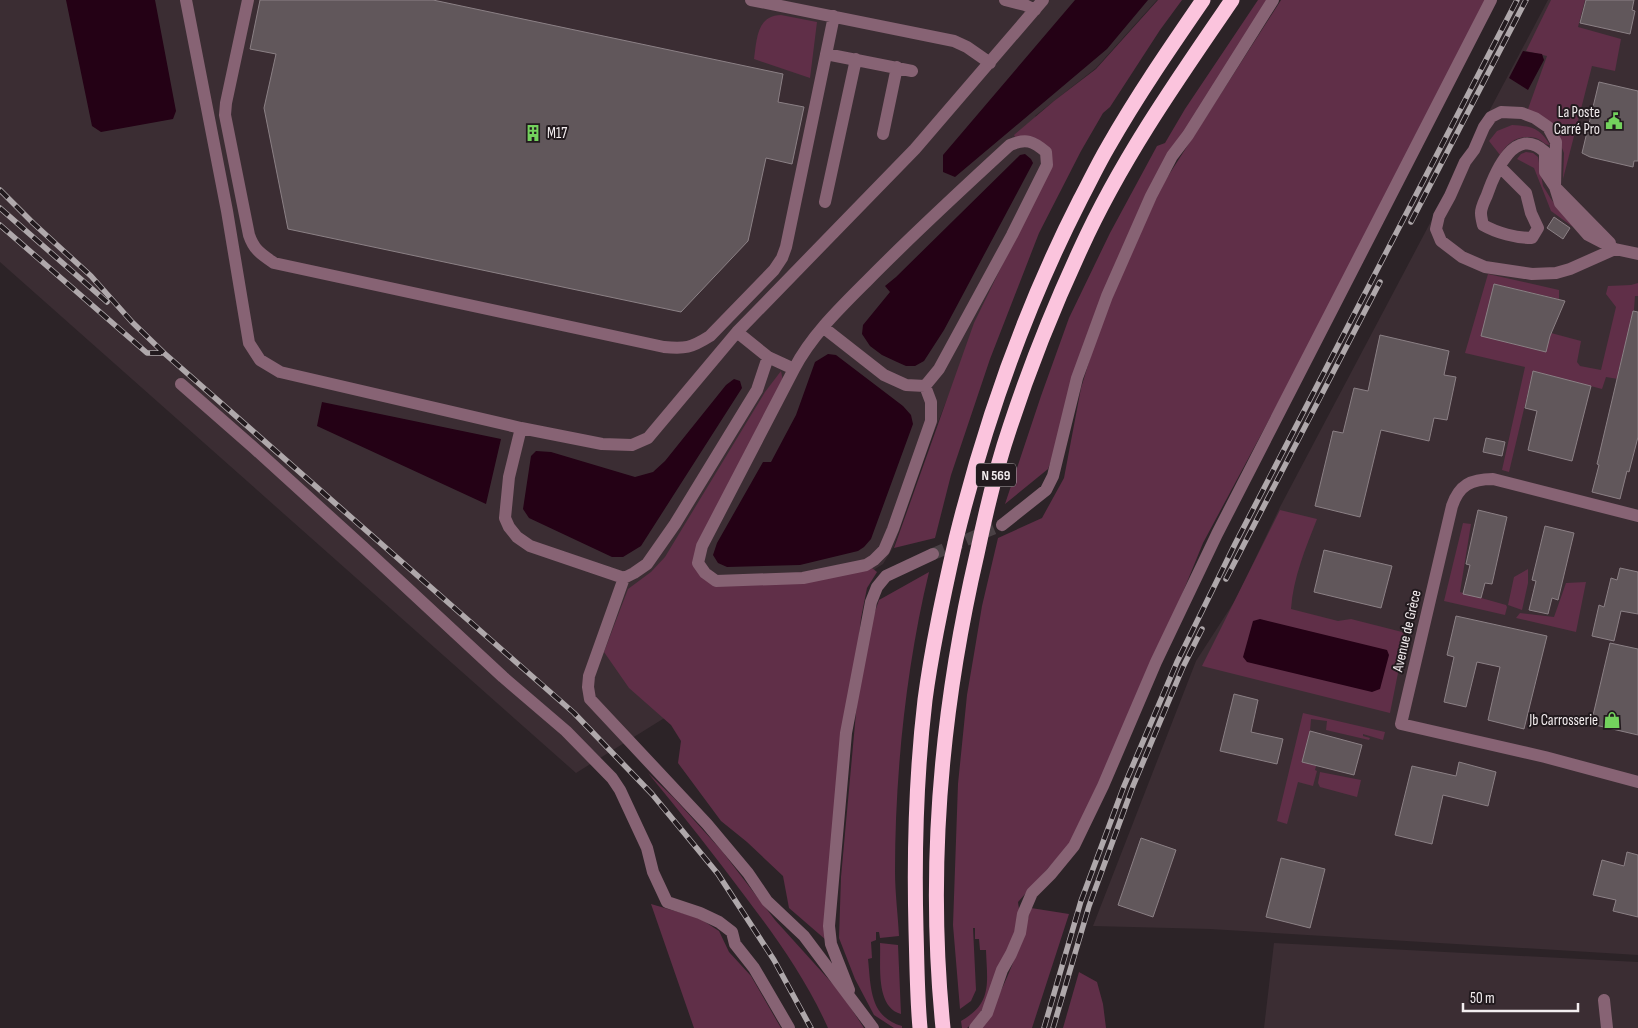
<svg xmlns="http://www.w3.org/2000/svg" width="1638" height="1028" viewBox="0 0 1638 1028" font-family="'Sofia Sans Condensed',sans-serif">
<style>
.built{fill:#3b2d33}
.green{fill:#602f48}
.water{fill:#240115}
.building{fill:#61575b;stroke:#8b8085}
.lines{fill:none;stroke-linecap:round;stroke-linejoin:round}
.minor-tunnel{stroke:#4a4145;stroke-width:12;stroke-dasharray:12 6;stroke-linecap:butt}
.minor{stroke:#876374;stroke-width:12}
.highway{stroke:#fbc4dd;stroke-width:15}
.rail-casing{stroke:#afa8ab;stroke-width:5.5}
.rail{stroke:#221a1e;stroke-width:4;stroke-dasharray:11;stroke-linecap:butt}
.labels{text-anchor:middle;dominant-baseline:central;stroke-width:4;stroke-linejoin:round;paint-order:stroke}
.shield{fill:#221a1e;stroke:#b4aeb0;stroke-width:1}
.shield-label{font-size:14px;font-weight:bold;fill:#f3edef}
.poi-label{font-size:15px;fill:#f3edef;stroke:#221a1e;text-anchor:end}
.street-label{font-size:15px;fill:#f3edef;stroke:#221a1e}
</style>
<rect width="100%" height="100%" fill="#2c2327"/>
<path class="built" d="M0 0H1157L1096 68 1035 116 1069 148 977 324 932 437 894 546 883 564 875 569 846 605 576 773 0 262Z
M1548 0H1638V955L1210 929 1093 926 1196 661 1236 599 1280 507Z
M1274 943 1638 962V1028H1264Z"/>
<path class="green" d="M1158 0H1182L1160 30 1110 107 1103 113 1081 151 1039 233 990 359 951 475 935 538 894 548 974 323 1029 210 1046 147C1037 136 1029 136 1015 137L1014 135 1054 101 1096 69Z
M1258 0H1271L1152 184 1048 469 1005 504 1041 396 1069 318 1110 233 1157 146 1165 143 1185 109Z
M1281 0H1487L1300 362 1203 543 1176 609 1075 838 1018 902 1020 916 1015 940 978 1018 967 1028H962L961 1021C993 1003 987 982 986 950H980L979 939H975V928H973L976 990 971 1001 960 1009 953 925 958 784 967 695 974 654 982 606 998 538 1042 518 1064 478 1081 388 1102 319 1161 187Z
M1551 0H1585L1578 27 1621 39 1615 71 1592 66 1563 179 1564 153 1556 133 1528 109 1547 56 1526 51Z
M781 15 817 22 810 78 754 59C756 47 756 25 769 18 772 16 777 15 781 15Z
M1512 125C1531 126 1540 128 1550 145 1544 145 1542 140 1536 138 1520 134 1508 141 1500 155L1489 141 1497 131Z
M1526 152 1533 153 1538 157 1543 186 1551 199 1573 227 1551 211 1534 168 1517 159 1521 154Z
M1488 274 1559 290V299L1494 284 1482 336 1546 352 1551 333 1581 341 1577 362 1580 366 1601 370 1616 307 1606 294 1608 286 1631 285 1638 283V296H1635L1634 309 1618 373 1638 378 1618 379 1606 377 1602 389 1533 371 1509 472 1502 470 1525 367 1465 353Z
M781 371 783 381 696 553 704 579 872 568 877 572 867 588 861 618 826 940 789 908 783 876 747 842 721 821 678 763 681 741 671 725 629 688 604 652 628 589 651 572 665 557 765 392Z
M1280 510 1317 519C1306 547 1293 578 1291 609L1338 621 1351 619 1406 633 1390 713 1202 666Z
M1463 523 1471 524 1460 592 1506 605 1507 607 1505 615 1444 601Z
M1528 569V583L1522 610 1508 605 1514 577Z
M929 572C906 667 895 774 895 871 895 893 898 915 899 936L880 938 879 932H876V940L871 942 872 958 868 959C871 986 869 1017 902 1026V1028H894L874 1015 855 979 839 938 841 877 857 702 872 620 879 600Z
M1586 582 1576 632 1516 618 1520 613 1554 617 1566 583Z
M1303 713 1385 732 1383 740 1363 734V736L1370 738 1369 740 1326 730 1327 721 1311 719 1310 731 1302 762 1316 766 1315 770 1317 771 1313 786 1298 782 1287 824 1277 821Z
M1320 772 1361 780 1357 797 1320 787 1318 783Z
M648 773 674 798 722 851 775 920 841 993 864 1028H828C807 981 778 940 747 899 715 856 682 814 648 773Z
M651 904 699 918 719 931 729 952 751 976 781 1028H694Z
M1031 908 1069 914 1032 1028H980C1002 996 1021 946 1031 908Z
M880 943 898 945 901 1014C875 1007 881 965 880 943Z
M1079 972 1097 982 1103 1004 1106 1028H1063Z"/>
<path class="water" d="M66 0H155L176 111 173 119 101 132 92 126Z
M1075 0H1148L1107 49 955 177 943 172V155Z
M1523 51 1542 54 1544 60 1528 90 1509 78Z
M1025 154 1031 159 1033 163 944 330 924 361 915 366H906L897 362 882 355 870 346 862 334 863 325 890 292 885 286 896 277 1020 155Z
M828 354 836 355 903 406 911 415 913 424 871 539 864 547 858 551 800 565 727 567 718 563 713 555 717 543 763 462H771L796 415 815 362Z
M734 379 740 381 742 388 641 546 623 557H612L529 518 523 509 531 456 536 451 551 452 635 477 653 472 665 461 726 385Z
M322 402 501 439 486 504 317 426Z
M1260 619 1387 650 1389 655 1380 689 1372 692 1247 662 1243 657 1253 621Z"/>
<path class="building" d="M260 0H433L783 74 778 102 804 107 792 164 766 158 748 241 681 312 288 229 264 108 276 54 250 49Z
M1586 0H1634L1632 10 1635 11 1630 34 1580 23Z
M1599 82 1638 91V161H1634L1633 167 1590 157 1582 153Z
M1554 217 1570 228 1563 239 1547 228Z
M1494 284 1565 301 1550 336 1546 352 1481 336Z
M1633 311 1638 312V437L1629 472 1627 471 1620 499 1592 492 1599 465 1597 464Z
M1380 335 1449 351 1444 375 1456 377 1447 420 1434 418 1429 441 1381 430 1360 517 1315 506 1333 431 1343 433 1354 388 1368 391Z
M1533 371 1591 386 1572 461 1528 450 1537 411 1525 408Z
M1486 438 1505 442 1502 456 1483 452Z
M1478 510 1507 517 1492 584 1485 583 1481 598 1463 594 1470 565 1466 564Z
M1545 526 1574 533 1558 600 1552 598 1548 614 1529 610 1536 581 1532 580Z
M1324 550 1392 566 1381 608 1314 592Z
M1620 568 1638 572V614L1621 611 1614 641 1592 636 1599 605 1604 607 1611 578 1617 580Z
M1456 616 1547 636 1524 729 1488 720 1500 667 1477 662 1466 707 1444 702 1454 657 1447 655Z
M1610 643 1638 649V735L1591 724Z
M1234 694 1258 700 1251 732 1283 739 1277 764 1220 751Z
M1310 731 1362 745 1354 775 1302 762Z
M1459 762 1496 772 1488 806 1443 795 1432 844 1395 835 1412 766 1456 776Z
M1141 838 1176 850 1153 917 1118 905Z
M1627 852 1638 855V917L1613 911 1616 900 1593 895 1602 860 1624 866Z
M1281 858 1325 869 1310 928 1266 917Z"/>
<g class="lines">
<path class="minor-tunnel" d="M933 554 1002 525"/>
<path class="minor" d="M186 0 227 211 249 343 260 360 280 372 521 428 602 444 632 445 648 438 737 332 915 149 1043 0
M248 0 226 103 225 115 249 235C254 250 261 254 274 263L664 347C685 349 691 348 710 336L774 270 782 258 786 247 834 16
M751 0 954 41 967 47 990 63
M1005 0 1025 5 1035 10
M826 54 912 71
M883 134 897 67
M1500 167 1526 193 1531 213 1538 228 1532 238C1516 238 1497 233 1483 225 1482 221 1481 217 1481 213 1481 207 1485 200 1487 195 1495 172 1515 124 1545 152V172L1555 187 1610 243
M825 202 856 59
M1615 249 1570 269 1556 273 1532 274 1485 267 1462 257 1441 241 1436 229 1439 216 1450 196 1465 162 1474 150 1484 127 1491 117 1501 112 1522 113 1535 118 1548 127 1556 142 1555 187 1560 203 1588 235 1615 249 1638 254
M824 328 884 375 906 385 925 386
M768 357 794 369 702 546 698 563 705 573 716 581 803 578 866 565 874 560 884 550 893 529 931 421V402L925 386 939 369 1012 235 1047 165 1046 152C1033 141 1026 138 1010 145 961 190 913 234 866 282 840 308 811 336 794 369
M181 384 254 448 363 547 503 677 566 731 612 778 620 790 647 848 653 872 667 902 700 913 719 922 732 932 735 944 754 968 789 1028
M521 428 509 477 505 518 509 527 517 537 530 546 624 578 634 573 647 564 675 524 757 390 768 357 737 332
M1638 516 1493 479C1471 479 1459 485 1452 506L1401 724 1545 757 1638 782
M1002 525 1046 490 1053 476 1077 378 1107 296 1151 196 1172 156 1188 135 1273 0
M624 578 589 676 588 687 590 699 707 824 748 873 767 901 804 936 873 1028
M849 990 831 944 829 926 846 733 871 602 877 587 886 576 933 554
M1604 1000 1607 1028
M975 1028 987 1013 1002 970 1011 954 1020 933 1023 914 1032 893 1051 874 1074 846 1103 786 1156 662 1217 534 1491 0"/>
<path class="highway" d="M920 1028C917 995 917 962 916 930 914 853 916 776 925 700 932 646 944 592 956 539 985 421 1025 308 1080 200 1089 183 1098 164 1108 147 1137 96 1170 48 1203 0
M943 1028C927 869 941 709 977 554 986 511 996 468 1010 427 1030 366 1054 306 1081 248 1121 160 1177 80 1232 0"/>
<g class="rail-casing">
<path id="rail" d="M0 190 33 223 91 276 132 322 164 353 574 713 652 794 718 874 774 960 811 1028
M0 208 107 302
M1411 222 1526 0
M0 225 147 353H164
M1226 579 1380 282
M1044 1028 1081 901 1124 786 1177 662 1235 544 1517 0
M1053 1028 1089 906 1133 786 1183 667 1202 629"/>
</g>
<use href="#rail" class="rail"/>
</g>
<defs>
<g id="civic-bare" transform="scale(1.35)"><path d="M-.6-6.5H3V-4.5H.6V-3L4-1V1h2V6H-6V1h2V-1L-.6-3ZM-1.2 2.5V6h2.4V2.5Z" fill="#73d25d" stroke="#221a1e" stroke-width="2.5" paint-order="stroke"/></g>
<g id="building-bare" transform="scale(1.35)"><path d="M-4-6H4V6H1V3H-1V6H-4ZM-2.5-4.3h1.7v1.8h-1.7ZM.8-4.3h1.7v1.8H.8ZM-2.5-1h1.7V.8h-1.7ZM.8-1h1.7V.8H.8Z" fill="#73d25d" stroke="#221a1e" stroke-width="2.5" paint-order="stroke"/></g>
<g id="shop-bare" transform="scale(1.35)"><path d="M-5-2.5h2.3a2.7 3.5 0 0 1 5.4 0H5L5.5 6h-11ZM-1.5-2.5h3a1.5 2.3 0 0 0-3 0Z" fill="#73d25d" stroke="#221a1e" stroke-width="2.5" paint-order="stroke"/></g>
</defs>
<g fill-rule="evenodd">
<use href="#civic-bare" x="1614" y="121"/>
<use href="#building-bare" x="533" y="133"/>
<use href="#shop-bare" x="1612" y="720"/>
</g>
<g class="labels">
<rect class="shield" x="976" y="463.5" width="40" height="23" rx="4"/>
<g class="shield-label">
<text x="996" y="475">N 569</text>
</g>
<g class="poi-label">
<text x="1600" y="112">La Poste<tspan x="1600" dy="17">Carré Pro</tspan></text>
<text x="547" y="133" text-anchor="start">M17</text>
<text x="1598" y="720">Jb Carrosserie</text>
</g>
<g class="street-label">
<text transform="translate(1407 631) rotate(-77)">Avenue de Grèce</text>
</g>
</g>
<path d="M1463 1003v8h115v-8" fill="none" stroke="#f3edef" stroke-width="2.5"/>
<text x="1470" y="1003" font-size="15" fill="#f3edef" stroke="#221a1e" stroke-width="4" paint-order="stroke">50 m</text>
</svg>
